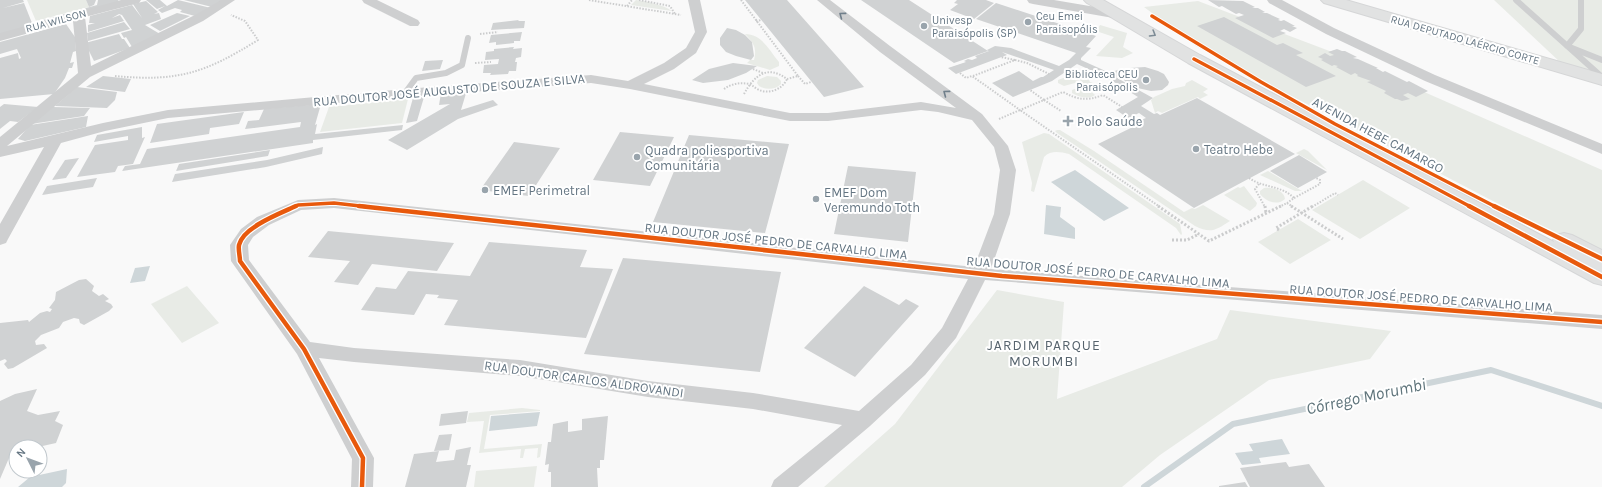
<svg xmlns="http://www.w3.org/2000/svg" width="1602" height="487" viewBox="0 0 1602 487" font-family="Karla,sans-serif">
<style>
.green{fill:#e8ebe6}
.water{fill:#ced6d9}
.lines{fill:none;stroke-linecap:round;stroke-linejoin:round}
.stream{stroke:#ced6d9;stroke-width:6}
.building{fill:#d0d2d3}
.secondary-casing{stroke:#d5d6d7;stroke-width:2}
.primary-casing{stroke:#d5d6d7;stroke-width:2}
.path-far1{stroke:#cbcccd;stroke-width:2;stroke-dasharray:1.5 1.5;stroke-linecap:butt}
.path{stroke:#cbcccd;stroke-width:3;stroke-dasharray:2 2;stroke-linecap:butt}
.lane{stroke:#cecfd0;stroke-width:6}
.street{fill:#cecfd0;fill-rule:evenodd}
.secondary{fill:#e1e2e2;fill-rule:evenodd}
.primary{fill:#e1e2e2;fill-rule:evenodd}
.cycleway-far1-casing{stroke:#fff;stroke-width:5.5}
.cycleway-casing{stroke:#fff;stroke-width:7}
.cycleway-far1{stroke:#e8590c;stroke-width:3.5}
.cycleway{stroke:#e8590c;stroke-width:4.5}
.oneway{stroke:#707f8b}
.oneway2{stroke:#7e8c96}
.poi-dot{fill:#99a4ac;stroke:#fff;stroke-width:1.5}
.labels{text-anchor:middle;dominant-baseline:central;stroke-width:4;stroke-linejoin:round;paint-order:stroke}
.far-poi-label{font-size:11px;fill:#657683;stroke:#fff;text-anchor:start}
.far-street-label{font-size:11px;fill:#657683;stroke:#fff}
.street-label{font-size:13px;fill:#657683;stroke:#fff}
.poi-label{font-size:13px;fill:#657683;stroke:#fff;text-anchor:start}
.neighbourhood-label{font-size:14px;letter-spacing:1px;fill:#57646e;stroke:#fff}
.near-water-label{font-size:17px;font-style:italic;fill:#60757c;stroke:#fff}
</style>
<rect width="100%" height="100%" fill="#f9f9f9"/>
<path class="green" d="M27 0H86L89 7 36 21Z
M636 0C649 2 661 4 672 11L631 5Z
M1494 0H1602V75L1561 63Z
M1198 1 1340 55 1602 170V258L1196 46 1144 7Z
M1100 25 1127 33 1123 47 1133 53 1122 58 1096 56 1114 37 1096 31Z
M745 34C762 34 769 50 779 62V66L770 70 747 63 750 60H754C757 48 754 43 745 34Z
M1078 72H1085L1092 76 1089 80 1090 82C1097 85 1102 80 1110 87V91L1106 92 1092 88 1090 90 1095 95C1088 100 1079 97 1072 93V90L1080 87 1079 84 1075 83 1064 86 1058 83V80L1063 78 1080 81 1081 80 1076 76Z
M767 76 777 77 781 81V84C775 90 766 90 759 86L757 83 758 80Z
M1192 80 1208 89 1203 92 1208 95 1200 99 1198 97 1162 113 1158 111 1155 113 1151 100 1154 97 1172 89 1185 86 1186 83Z
M408 99 402 123 320 132 329 107Z
M1057 130H1060L1094 151 1184 212 1192 208 1195 209 1203 205 1230 221C1216 230 1211 234 1195 226L1057 133 1055 131Z
M1044 133 1049 134 1180 224 1182 234 1181 235 1176 228 1069 154C1060 152 1051 150 1044 157L1034 192 1031 191 1032 183 1022 142Z
M1304 149 1308 151 1327 170 1296 153Z
M1268 171 1302 191H1295L1260 175Z
M1363 180 1410 208 1360 239 1312 210Z
M1244 186 1257 203 1256 206 1250 211 1224 195 1238 187 1240 188Z
M1264 188C1273 187 1284 190 1285 199 1278 206 1266 202 1260 194V191Z
M1298 219 1331 240 1290 264 1258 242Z
M187 286 219 323 182 343 151 304Z
M997 290 1064 302 1057 399 1217 339 1230 310 1391 331 1370 359 1269 380 1160 455 1122 487H824L895 424Z
M522 408 540 410V411L490 415 484 449 542 444 540 457 537 458 538 448 525 449 523 458H520L521 449 479 453 484 421 467 422 469 413Z
M537 466 534 487H474L476 471Z"/>
<path class="water" d="M1075 170 1129 208 1104 221 1051 182Z
M1046 205 1061 207 1060 217 1075 228V239L1044 234Z
M150 266 145 281 130 283 135 268Z
M540 412 537 426 489 431 491 416Z
M1282 439 1290 454 1259 458 1261 463 1242 465 1235 453 1253 451 1249 444Z
M67 469 66 483 62 487H18L30 477Z"/>
<g class="lines">
<path class="stream" d="M1144 487 1233 424 1491 370 1602 406"/>
</g>
<path class="building" d="M0 0H23L24 2 3 8 24 3 32 23 97 5 98 0H118L119 2 0 35Z
M86 0H96L94 5 89 7Z
M146 0H160L167 6 178 0 211 8 195 16 180 12 182 10 175 8 162 13 158 10 165 6 157 9Z
M184 0H225L212 7Z
M745 0H787L864 87 824 97Z
M861 0H909L988 51 954 63Z
M957 0H986L994 3 974 19 950 10 958 4 954 3Z
M1208 0 1243 1 1255 7 1252 8H1258L1265 12 1262 13H1267L1280 19 1278 20 1281 21 1284 20 1295 26H1292L1297 28 1290 32 1284 29 1280 31 1286 33 1273 38 1235 18 1244 15 1239 13 1236 14 1222 6 1219 7Z
M146 1 158 12 154 14 159 13 161 19 145 25 160 34 132 47 126 37 124 38 121 33 132 30 122 15 119 14 112 18 120 15 124 21 88 32V25L95 23H89L90 16 132 5 142 18 133 4Z
M996 3 1096 36 1086 47 1091 48 1081 58V60L1110 73 1120 69 1123 71 1121 74 1116 77 1129 85 1124 80 1123 74 1130 68 1145 67 1158 71 1164 74 1169 82 1168 85 1162 90 1151 91 1133 87 1153 98 1141 106 1154 114 1157 113 1160 115 1197 98 1295 154 1194 208 1098 144 1139 124 1136 122 1146 118 1139 113 1128 118 1116 110 1138 97 1106 77 1077 64 1052 81 1013 97 992 83 1019 71 1033 81 1041 77H1043L1054 70 1002 52 1007 55 956 74 948 68 966 62 964 61 968 59 972 60 977 58 975 56 989 51 990 52 987 50 995 46 1011 48 1059 66 1069 60 1076 53 976 19Z
M177 13 190 16 160 31 150 25Z
M1224 17 1277 45 1283 43 1303 53 1296 55 1336 76 1306 87 1197 26Z
M519 20 518 21H525L524 28 491 30 493 23Z
M124 22 130 29 88 41 87 33Z
M66 24 75 37 76 51 73 52 70 63 74 62 72 68H69L65 78 54 94 0 99V58L18 53 19 59 21 58 17 49 0 54V42Z
M727 28 736 30 745 35 752 42 754 56 751 60 736 56 726 52 720 45V38Z
M522 32 520 41H514V43L496 45V42L489 43 491 35Z
M119 34 122 39H124L130 48 94 61 85 43Z
M514 47 513 49 522 48 521 57 516 58 515 62H517L516 71H509L508 74 490 75 491 73H483L484 65 498 64 499 59 485 60 486 52 494 51V49Z
M1337 49 1342 51H1345L1357 57 1353 58 1358 59 1378 68H1376L1383 72 1385 71 1407 82 1409 81 1428 91 1416 97 1408 93 1403 95 1410 99 1402 101 1397 99H1395L1384 93 1386 91 1367 82 1371 81 1357 76 1358 75 1355 73 1351 75 1336 67 1338 66 1334 65 1332 66 1321 60 1323 59 1318 57 1325 53 1330 56 1334 55 1328 52Z
M443 60 440 69 422 71 425 61Z
M733 63 757 66 746 73 728 80 703 83 692 80 709 69Z
M103 76 131 79 125 92 86 87Z
M77 87 117 92 115 100 107 108 55 106Z
M467 90 461 110 493 100 498 105 458 119 407 150 388 140 450 104 439 105 441 93Z
M424 97 417 121 406 123 413 98Z
M4 104 38 107 18 122 10 121 0 129V107Z
M321 104 315 125 317 124 315 134 403 125 402 130 313 140V143L122 171 125 166 140 164 147 149 300 127 301 122 245 129 248 121 259 120 264 109Z
M53 107 90 108 84 116 31 124Z
M244 112 239 124 210 128 209 134 150 143 157 124Z
M88 116 86 127 25 141 18 139 30 125Z
M142 127V138L145 137 133 164 118 166 115 172 77 177 95 145 128 140V136L94 142 97 135Z
M620 132 674 137 650 186 593 180Z
M689 135 789 144 765 233 653 222Z
M514 142 560 148 529 196 480 190Z
M323 147 322 154 266 167 172 182 175 174 267 160Z
M270 150 268 156 176 171 179 164Z
M1299 155 1327 172 1298 188 1270 171Z
M79 158 66 178 52 180 65 160Z
M848 166 916 172 908 242 834 234Z
M97 178 93 187 42 195 47 186Z
M328 231 454 243 437 271 372 264 358 285 334 282 350 261 308 257Z
M489 242 587 250 580 267 613 269 586 338 444 325 458 300 437 298 439 295 426 294 414 315 361 310 376 287 396 289 408 271 470 276Z
M623 258 781 272 760 372 584 354Z
M86 279 94 286 92 291 99 296 103 294 109 299 105 301 111 304 113 307 109 311 84 325 80 323 79 319 74 318 63 322 59 328 41 335 35 341 36 345 44 344 47 348 13 368 8 369 4 364 7 361 5 359 0 361V323L28 320 29 322 40 313 47 311 50 312 52 309 49 308 55 300 56 292 79 280Z
M864 286 899 305 906 299 919 306 855 377 804 348Z
M37 389 27 411 38 415 60 411 55 421 63 425 56 443 38 447H16V454L9 458 0 479V401L15 394Z
M468 411 466 423 439 426 441 414Z
M608 416 604 460H600V468H597L598 487H551V472H548L549 464 545 465 548 442H551L553 424 568 421V432L582 430V419Z
M452 434 449 450 434 451 439 435Z
M471 447 467 465H471L466 487H405L414 454 439 451 436 462 454 460 456 450Z
M1286 462 1289 467 1309 464 1325 487H1250L1240 468Z
M1245 482 1248 487H1219V486Z"/>
<g class="lines">
<g class="secondary-casing">
<path id="secondary" d="M1321 0H1346L1602 74V85L1324 3Z"/>
</g>
<g class="primary-casing">
<path id="primary" d="M1084 0H1103L1200 55 1554 242 1553 240 1556 235 1564 233 1572 235 1602 250V285L1594 283 1188 63 1087 3Z"/>
</g>
<path class="path-far1" d="M589 0 681 15
M639 0 670 6 675 14
M741 0 798 76 787 79C767 64 754 76 744 94
M627 6 632 0
M756 21 761 20
M480 34 498 32
M1015 60 1027 63 1049 74
M475 63 491 62
M753 69 763 73
M960 73 966 78 972 76 1020 110 1044 100 1030 90
M115 76C178 82 205 73 258 40L245 21 231 15
M798 76 805 84 811 82
M973 76 1015 60 1001 57
M724 89C731 84 740 82 749 84 752 85 754 87 757 89 768 95 782 90 787 79
M1044 100 1063 92C1078 100 1087 101 1103 95L1122 107
M1044 100 1061 111
M999 119 1020 110 1160 207
M1249 178C1263 188 1281 185 1294 198L1287 203
M1259 184 1255 189 1265 207
M1294 198 1320 184V180L1316 178
M1279 207 1287 203 1293 207
M1312 207 1335 193 1338 195"/>
<path class="path" d="M1158 206 1209 241 1281 206
M1265 206 1266 213
M1291 206 1343 239
M1279 230 1276 228 1313 206
M1172 240H1187L1199 234"/>
<path class="lane" d="M1516 0 1602 77
M1581 0V29L1567 46 1602 60
M405 93 416 78 446 73 462 65 468 38"/>
<path class="street" d="M121 0H141L139 3 85 17 91 66 195 15 221 0H235L203 21 90 77 7 146 103 123 168 110 405 89 591 75 628 81 664 63 686 48 695 32 688 0H700L707 32 696 53 674 69 644 84 790 113H828L921 102 956 108 880 52 817 0H830L890 46 982 114 1008 146 1016 170 1010 214 991 269 1602 315V329L985 280 956 338 925 375 870 426 798 487H771L774 480 842 425 753 409 648 397 520 376 354 362 319 358 374 458 373 487H351L352 459 297 354 231 261 230 245 241 229 257 217 298 200 334 198 974 267 994 214 1000 170 994 147 972 120 938 112 921 110 828 121H790L630 89 591 83 405 97 168 118 105 131 61 143 8 239 6 243 0 245V224L44 147 0 157V137L78 73 73 21 0 41V33ZM334 208 968 279 942 328 911 365 859 411 753 393 648 381 520 360 354 348 310 342 249 260 248 245 253 237 269 225 301 210Z
M362 0H377L418 20 420 23 418 26H410L364 3Z
M1027 0H1054L1119 11 1123 12 1125 15 1123 18 1119 19 1033 4 1029 3Z
M1267 0H1282L1334 28 1435 75 1602 144V154L1425 81 1326 34 1269 3Z"/>
<use href="#secondary" class="secondary"/>
<use href="#primary" class="primary"/>
<g class="cycleway-far1-casing">
<path id="cycleway-far1" d="M1152 16 1261 82 1335 124 1496 207
M1194 59 1471 207
M294 207 298 205 334 203 369 207"/>
</g>
<g class="cycleway-casing">
<path id="cycleway" d="M296 206C281 213 243 227 239 245 238 250 240 256 240 261L304 349 363 458 362 487
M359 206 1002 276 1602 322
M1469 206 1602 277
M1494 206 1602 259"/>
</g>
<use href="#cycleway-far1" class="cycleway-far1"/>
<use href="#cycleway" class="cycleway"/>
</g>
<defs><path id="oneway-chevron" d="M-2-3.5L2.5 0L-2 3.5" fill="none" stroke-width="1.6" stroke-linecap="round" stroke-linejoin="round"/></defs>
<g class="oneway">
<use href="#oneway-chevron" transform="translate(842 15) rotate(-143)"/>
<use href="#oneway-chevron" transform="translate(946 93) rotate(-143)"/>
</g>
<use class="oneway2" href="#oneway-chevron" transform="translate(1153 34) rotate(31)"/>
<g class="poi-dot">
<circle cx="1028" cy="22" r="4"/>
<circle cx="924" cy="26" r="4"/>
<circle cx="1146" cy="80" r="4"/>
<path d="M1066 115h4v4h4v4h-4v4h-4v-4h-4v-4h4z"/>
<circle cx="1196" cy="149" r="4"/>
<circle cx="637" cy="157" r="4"/>
<circle cx="485" cy="190" r="4"/>
<circle cx="816" cy="199" r="4"/>
</g>
<g class="labels">
<g class="far-poi-label">
<text x="1036" y="16">Ceu Emei<tspan x="1036" dy="13">Paraisopólis</tspan></text>
<text x="932" y="20">Univesp<tspan x="932" dy="13">Paraisópolis (SP)</tspan></text>
<text x="1138" y="74" text-anchor="end">Biblioteca CEU<tspan x="1138" dy="13">Paraisópolis</tspan></text>
</g>
<g class="far-street-label">
<text transform="translate(56 21) rotate(-15)">RUA WILSON</text>
<text transform="translate(1465 40) rotate(16)">RUA DEPUTADO LAÉRCIO CORTE</text>
</g>
<g class="street-label">
<text transform="translate(449 90) rotate(-5)">RUA DOUTOR JOSÉ AUGUSTO DE SOUZA E SILVA</text>
<text transform="translate(1378 135) rotate(28)">AVENIDA HEBE CAMARGO</text>
<text transform="translate(776 241) rotate(6)">RUA DOUTOR JOSÉ PEDRO DE CARVALHO LIMA</text>
<text transform="translate(1098 272) rotate(5)">RUA DOUTOR JOSÉ PEDRO DE CARVALHO LIMA</text>
<text transform="translate(1421 298) rotate(4)">RUA DOUTOR JOSÉ PEDRO DE CARVALHO LIMA</text>
<text transform="translate(584 379) rotate(8)">RUA DOUTOR CARLOS ALDROVANDI</text>
</g>
<g class="poi-label">
<text x="1077" y="121">Polo Saúde</text>
<text x="1204" y="149">Teatro Hebe</text>
<text x="645" y="150">Quadra poliesportiva<tspan x="645" dy="15">Comunitária</tspan></text>
<text x="493" y="190">EMEF Perimetral</text>
<text x="824" y="192">EMEF Dom<tspan x="824" dy="15">Veremundo Toth</tspan></text>
</g>
<g class="neighbourhood-label">
<text x="1044" y="345">JARDIM PARQUE<tspan x="1044" dy="16">MORUMBI</tspan></text>
</g>
<g class="near-water-label">
<text transform="translate(1366 396) rotate(-12)">Córrego Morumbi</text>
</g>
</g>
<g transform="translate(28 459) rotate(312)"><circle r="19" fill="#ffffff" stroke="#c1c8cd"/>
<path d="M0-3L7 15L0 10L-7 15Z" fill="#99a4ac"/>
<text y="-6" font-size="11" font-weight="bold" text-anchor="middle" fill="#657683">N</text>
</g>
</svg>
